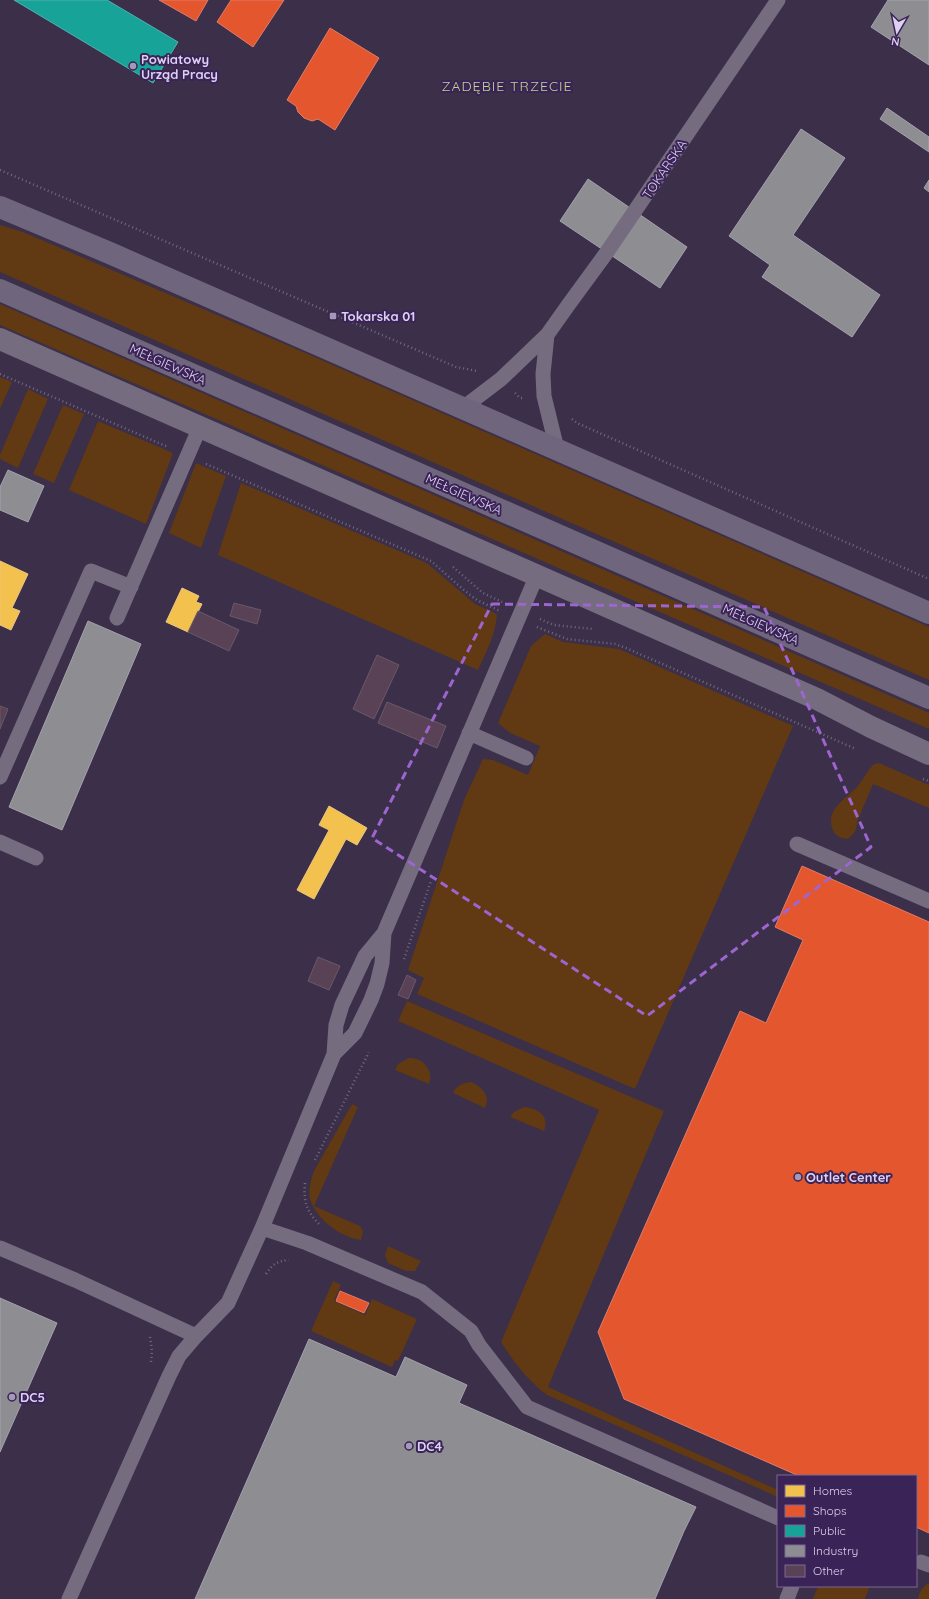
<svg xmlns="http://www.w3.org/2000/svg" width="929" height="1599" viewBox="0 0 929 1599" font-family="Quicksand,sans-serif">
<style>
.green{fill:#613913}
.homes{fill:#f2c14e;stroke:#ecc67f}
.shops{fill:#e4572e;stroke:#e27b68}
.public{fill:#17a398;stroke:#52b0b2}
.industry{fill:#8d8d92;stroke:#a5a1ae}
.building{fill:#594255;stroke:#6b5868}
.lines{fill:none;stroke-linecap:round;stroke-linejoin:round}
.path{stroke:#726a7d;stroke-width:2.5;stroke-dasharray:1 3;stroke-linecap:butt}
.service{stroke:#756c80;stroke-width:15}
.minor{stroke:#756c80;stroke-width:22}
.secondary{stroke:#6f657d;stroke-width:22}
.marked{fill:none;stroke:#9d65d0;stroke-width:3;stroke-dasharray:8 5;stroke-linejoin:round}
.poi-dot{fill:#a498b6;stroke:#3a2356;stroke-width:1.5}
.labels{text-anchor:middle;dominant-baseline:central;stroke-width:4;stroke-linejoin:round;paint-order:stroke}
.poi-label{font-size:13px;font-weight:bold;fill:#ddd0f0;stroke:#3a2356;text-anchor:start}
.street-label{font-size:13px;fill:#ddd0f0;stroke:#3a2356}
.neighbourhood-label{font-size:14px;letter-spacing:1px;fill:#bdd48a;stroke:#3a2356}
</style>
<rect width="100%" height="100%" fill="#3b2f4a"/>
<path class="green" d="M0 225 23 232 294 348 929 627V680L0 272Z
M0 304 929 713V729L0 325Z
M0 377 12 382 0 409Z
M28 389 48 399 18 468 0 459V455Z
M63 405 84 414 54 483 33 474Z
M98 421 173 453 146 524 69 490Z
M196 463 226 476 201 548 169 533Z
M241 483 422 561 428 564 475 604 497 614C496 634 486 652 478 670L218 555Z
M545 634 563 642 619 649 793 726 635 1089 417 994 424 978 408 970 464 800 483 759 493 760 528 775 540 746 510 733 498 723 531 646Z
M879 763 929 785V808L873 784 857 822C857 830 854 834 848 839 841 838 836 837 833 830 824 810 846 799 857 787 863 780 867 771 874 764Z
M407 1001 664 1111 548 1387 778 1490V1497L547 1395C527 1379 515 1364 501 1342L599 1110 398 1021Z
M409 1058C424 1057 434 1072 429 1084L395 1070 398 1064Z
M471 1082C482 1087 491 1096 485 1108L453 1093C457 1085 462 1083 471 1082Z
M352 1104 358 1107 314 1206 360 1226 363 1231 361 1240C340 1237 317 1220 310 1199 308 1191 311 1179 314 1171Z
M524 1107C538 1108 550 1116 544 1131L510 1117 514 1112Z
M388 1246 421 1261 415 1271H406L388 1263 385 1255Z
M333 1281 341 1285 334 1301 365 1315 372 1299 417 1319 398 1361 395 1360 392 1367 311 1331Z
M929 1583V1599H918C919 1592 922 1587 929 1583Z
M818 1586H870L865 1599H813Z"/>
<path class="homes" d="M0 561 28 574 12 608 20 611 11 630 0 625Z
M182 588 199 596 196 602 202 604 188 632 166 622Z
M329 806 367 828 357 845 346 839 314 899 297 890 329 830 319 825Z"/>
<path class="shops" d="M159 0H208L196 21Z
M231 0H284L253 47 217 22Z
M330 28 379 58 335 130 318 119 312 121 304 118 298 112 296 106 287 100Z
M802 866 929 922V1533L916 1527V1476H799L624 1399 598 1332 740 1011 766 1023 803 940 775 927Z
M340 1291 369 1303 364 1313 336 1301Z"/>
<path class="public" d="M14 0H107L178 42 153 83Z"/>
<path class="industry" d="M888 0H929V65L871 27Z
M887 108 929 137V152L880 119Z
M801 129 845 158 793 235 880 295 852 337 762 277 770 265 729 236Z
M588 179 687 247 660 288 560 221Z
M929 180V192L924 188Z
M8 470 44 486 28 522 0 510V487Z
M88 621 141 644 62 830 9 807Z
M0 1298 57 1323 0 1452Z
M309 1339 396 1377 405 1357 467 1385 459 1403 696 1507 684 1531 655 1599H195Z"/>
<path class="building" d="M234 603 261 610 257 624 230 616Z
M198 611 239 630 229 651 188 632Z
M377 655 399 665 374 719 353 709Z
M387 702 446 726 437 748 378 723Z
M0 706 8 709 0 729Z
M318 957 340 966 329 990 308 981Z
M407 975 416 980 408 999 398 995Z"/>
<g class="lines">
<path class="path" d="M0 170 456 367 477 371
M0 374 168 447
M515 393 520 398H524
M572 419 577 423 929 579
M206 464 431 561 465 591 477 600 500 611
M453 567 483 593 502 602
M540 619 554 625 593 629
M537 627 567 639 615 644 626 648 856 749
M923 779 929 781
M404 959 431 881
M315 1160 367 1056 368 1052
M305 1183C303 1202 307 1212 320 1225
M266 1274C273 1264 277 1261 289 1260
M150 1337 152 1351 151 1362"/>
<path class="service" d="M547 335 543 374 544 396 557 449
M463 408 501 379 547 335 569 304 607 252 778 0
M117 618 200 427
M469 733 526 758
M0 777 91 571 131 587
M0 842 36 858
M797 844 929 901
M334 1054 355 1033 371 1000 377 984 382 963 384 933
M262 1228 334 1054 336 1025 342 1005 365 956 384 933 537 575
M0 1248 75 1280 196 1336 228 1303 262 1228 307 1243 422 1292 471 1331 479 1345 527 1407 778 1518
M921 1562 929 1565
M69 1599 169 1376 179 1356 196 1336
M787 1599 792 1586"/>
<path class="minor" d="M0 339 817 699 871 727 929 754"/>
<path class="secondary" d="M0 207 112 254 929 613
M0 290 929 698"/>
</g>
<path class="marked" d="M492 604 764 607 871 847 647 1016 372 838Z"/>
<g class="poi-dot">
<circle cx="133" cy="66" r="4"/>
<rect x="329" y="312" width="8" height="8" rx="2"/>
<circle cx="798" cy="1177" r="4"/>
<circle cx="12" cy="1397" r="4"/>
<circle cx="409" cy="1446" r="4"/>
</g>
<g class="labels">
<g class="poi-label">
<text x="141" y="59">Powiatowy<tspan x="141" dy="15">Urząd Pracy</tspan></text>
<text x="341" y="316">Tokarska 01</text>
<text x="806" y="1177">Outlet Center</text>
<text x="20" y="1397">DC5</text>
<text x="417" y="1446">DC4</text>
</g>
<g class="street-label">
<text transform="translate(664 169) rotate(-56)">TOKARSKA</text>
<text transform="translate(168 364) rotate(24)">MEŁGIEWSKA</text>
<text transform="translate(464 494) rotate(24)">MEŁGIEWSKA</text>
<text transform="translate(761 624) rotate(24)">MEŁGIEWSKA</text>
</g>
<g class="neighbourhood-label">
<text x="507" y="86">ZADĘBIE TRZECIE</text>
</g>
</g>
<rect x="777" y="1475" width="140" height="112" fill="#3a2356" stroke="#7b6894"/>
<rect x="785" y="1485" width="20" height="12" fill="#f2c14e" stroke="#7b6894"/>
<text x="813" y="1495" font-size="12" fill="#ddd0f0">Homes</text>
<rect x="785" y="1505" width="20" height="12" fill="#e4572e" stroke="#7b6894"/>
<text x="813" y="1515" font-size="12" fill="#ddd0f0">Shops</text>
<rect x="785" y="1525" width="20" height="12" fill="#17a398" stroke="#7b6894"/>
<text x="813" y="1535" font-size="12" fill="#ddd0f0">Public</text>
<rect x="785" y="1545" width="20" height="12" fill="#8d8d92" stroke="#7b6894"/>
<text x="813" y="1555" font-size="12" fill="#ddd0f0">Industry</text>
<rect x="785" y="1565" width="20" height="12" fill="#594255" stroke="#7b6894"/>
<text x="813" y="1575" font-size="12" fill="#ddd0f0">Other</text>
<g transform="translate(897 32) rotate(189)" stroke="#3a2356" stroke-width="3" paint-order="stroke">
<path d="M0-3L7 15L0 10L-7 15Z" fill="#ddd0f0"/>
<text y="-6" font-size="11" font-weight="bold" text-anchor="middle" fill="#ddd0f0">N</text>
</g>
</svg>
